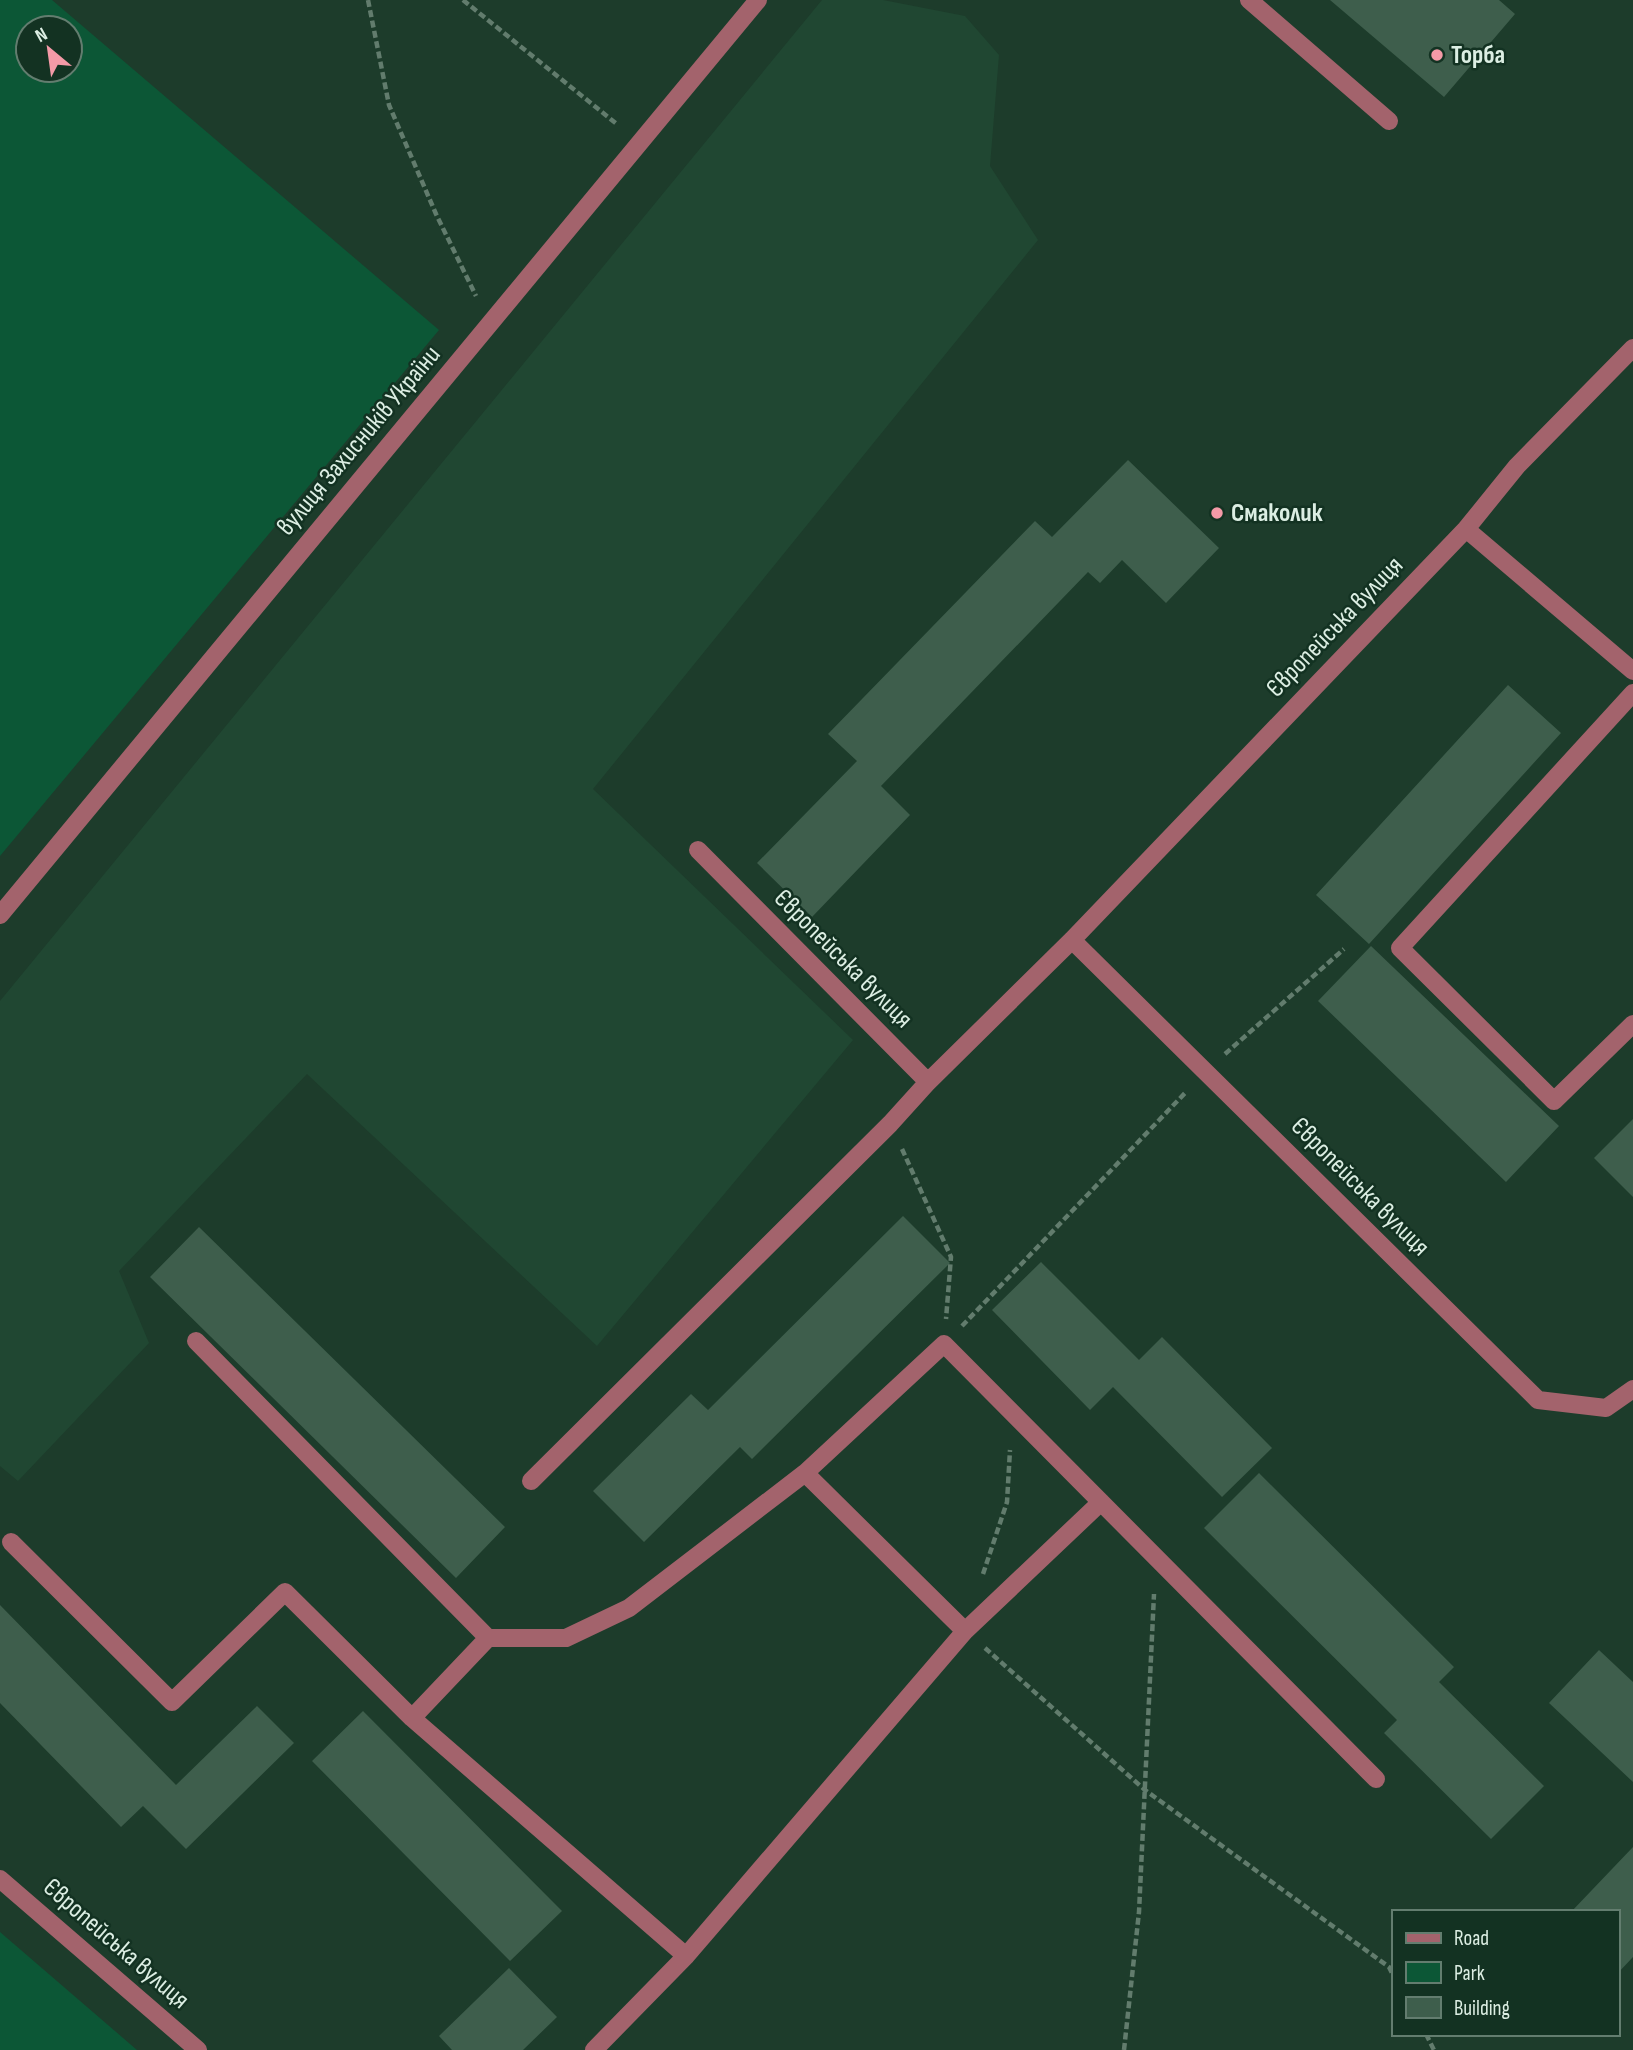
<svg xmlns="http://www.w3.org/2000/svg" width="1633" height="2050" viewBox="0 0 1633 2050" font-family="'Sofia Sans Condensed',sans-serif">
<style>
.built{fill:#204732}
.green{fill:#0c5736;fill-rule:evenodd}
.building{fill:#3e5e4c}
.lines{fill:none;stroke-linecap:round;stroke-linejoin:round}
.path{stroke:#627c6d;stroke-width:4.5;stroke-dasharray:7 3.5;stroke-linecap:butt}
.minor{stroke:#a3636c;stroke-width:18}
.poi-dot{fill:#f49aa7;stroke:#133222;stroke-width:2.5}
.labels{text-anchor:middle;dominant-baseline:central;stroke-width:5;stroke-linejoin:round;paint-order:stroke}
.poi-label{font-size:26px;font-weight:bold;fill:#dceee3;stroke:#133222;text-anchor:start}
.street-label{font-size:26px;fill:#dceee3;stroke:#133222}
</style>
<rect width="100%" height="100%" fill="#1d3c2b"/>
<path class="built" d="M822 0H883L965 16 999 55 990 166 1038 240 593 789 853 1040 597 1346 307 1074 119 1271 149 1343 18 1481 0 1466V1001Z"/>
<path class="green" d="M0 0H52L439 330 0 856ZM28 28H70V70H28Z
M0 1932 137 2050H0Z"/>
<path class="building" d="M1330 0H1499L1515 14 1444 97Z
M1128 460 1219 548 1166 603 1122 560 1100 583 1088 572 881 786 910 815 812 917 757 863 857 761 828 734 1035 521 1052 537Z
M1508 685 1561 733 1369 944 1316 895Z
M1371 946 1559 1126 1506 1182 1318 1001Z
M1633 1119V1197L1594 1158Z
M903 1216 950 1263 752 1459 740 1447 644 1542 593 1491 691 1394 708 1410Z
M199 1227 505 1527 456 1578 150 1277Z
M1041 1262 1139 1360 1162 1337 1272 1448 1222 1497 1113 1387 1090 1410 992 1310Z
M1259 1473 1454 1667 1439 1682 1544 1786 1491 1839 1384 1733 1397 1720 1204 1528Z
M0 1605 176 1785 257 1706 294 1743 186 1849 143 1806 121 1827 0 1703Z
M1599 1650 1633 1682V1782L1549 1703Z
M363 1711 562 1911 510 1961 312 1761Z
M1633 1847V1957L1617 1974V1912H1571Z
M509 1968 557 2017 523 2050H452L439 2036Z"/>
<g class="lines">
<path class="path" d="M368 0 389 105 436 214 476 296
M463 0 618 125
M1225 1054 1344 949
M902 1149 951 1257 946 1319
M962 1326 1186 1092
M983 1574 1007 1502 1010 1450
M985 1648 1145 1790 1389 1967 1393 1975
M1426 2034 1434 2050
M1124 2050 1139 1912 1154 1594"/>
<path class="minor" d="M1249 0 1389 121
M1466 529 1633 671
M1633 693 1400 948 1554 1101 1633 1024
M698 850 928 1082 1072 940 1466 529 1517 466 1633 348
M0 915 758 0
M1072 940 1538 1400 1606 1408 1633 1389
M196 1341 488 1638H566L629 1608 805 1473 965 1631
M805 1473 944 1344 1376 1779
M531 1481 890 1124 928 1082
M11 1542 172 1702 285 1592 412 1718 686 1956
M412 1718 488 1638
M0 1879 198 2050
M594 2050 686 1956 965 1631 1101 1502"/>
</g>
<g class="poi-dot">
<circle cx="1437" cy="55" r="7"/>
<circle cx="1217" cy="513" r="7"/>
</g>
<g class="labels">
<g class="poi-label">
<text x="1451" y="55">Торба</text>
<text x="1231" y="513">Смаколик</text>
</g>
<g class="street-label">
<text transform="translate(359 441) rotate(-50)">вулиця Захисників України</text>
<text transform="translate(1335 627) rotate(-46)">Європейська вулиця</text>
<text transform="translate(843 959) rotate(45)">Європейська вулиця</text>
<text transform="translate(1360 1187) rotate(45)">Європейська вулиця</text>
<text transform="translate(116 1944) rotate(41)">Європейська вулиця</text>
</g>
</g>
<rect x="1392" y="1910" width="228" height="126" fill="#133222" stroke="#637d6f" stroke-width="2"/>
<rect x="1406" y="1933" width="35" height="10" fill="#a3636c" stroke="#637d6f" stroke-width="2"/>
<text x="1454" y="1945" font-size="21" fill="#dceee3">Road</text>
<rect x="1406" y="1962" width="35" height="21" fill="#0c5736" stroke="#637d6f" stroke-width="2"/>
<text x="1454" y="1980" font-size="21" fill="#dceee3">Park</text>
<rect x="1406" y="1997" width="35" height="21" fill="#3e5e4c" stroke="#637d6f" stroke-width="2"/>
<text x="1454" y="2015" font-size="21" fill="#dceee3">Building</text>
<g transform="translate(49 49) rotate(331)"><circle r="33" fill="#133222" stroke="#637d6f" stroke-width="2"/>
<path d="M0-5L12 26L0 18L-12 26Z" fill="#f49aa7"/>
<text y="-10" font-size="19" font-weight="bold" text-anchor="middle" fill="#dceee3">N</text>
</g>
</svg>
